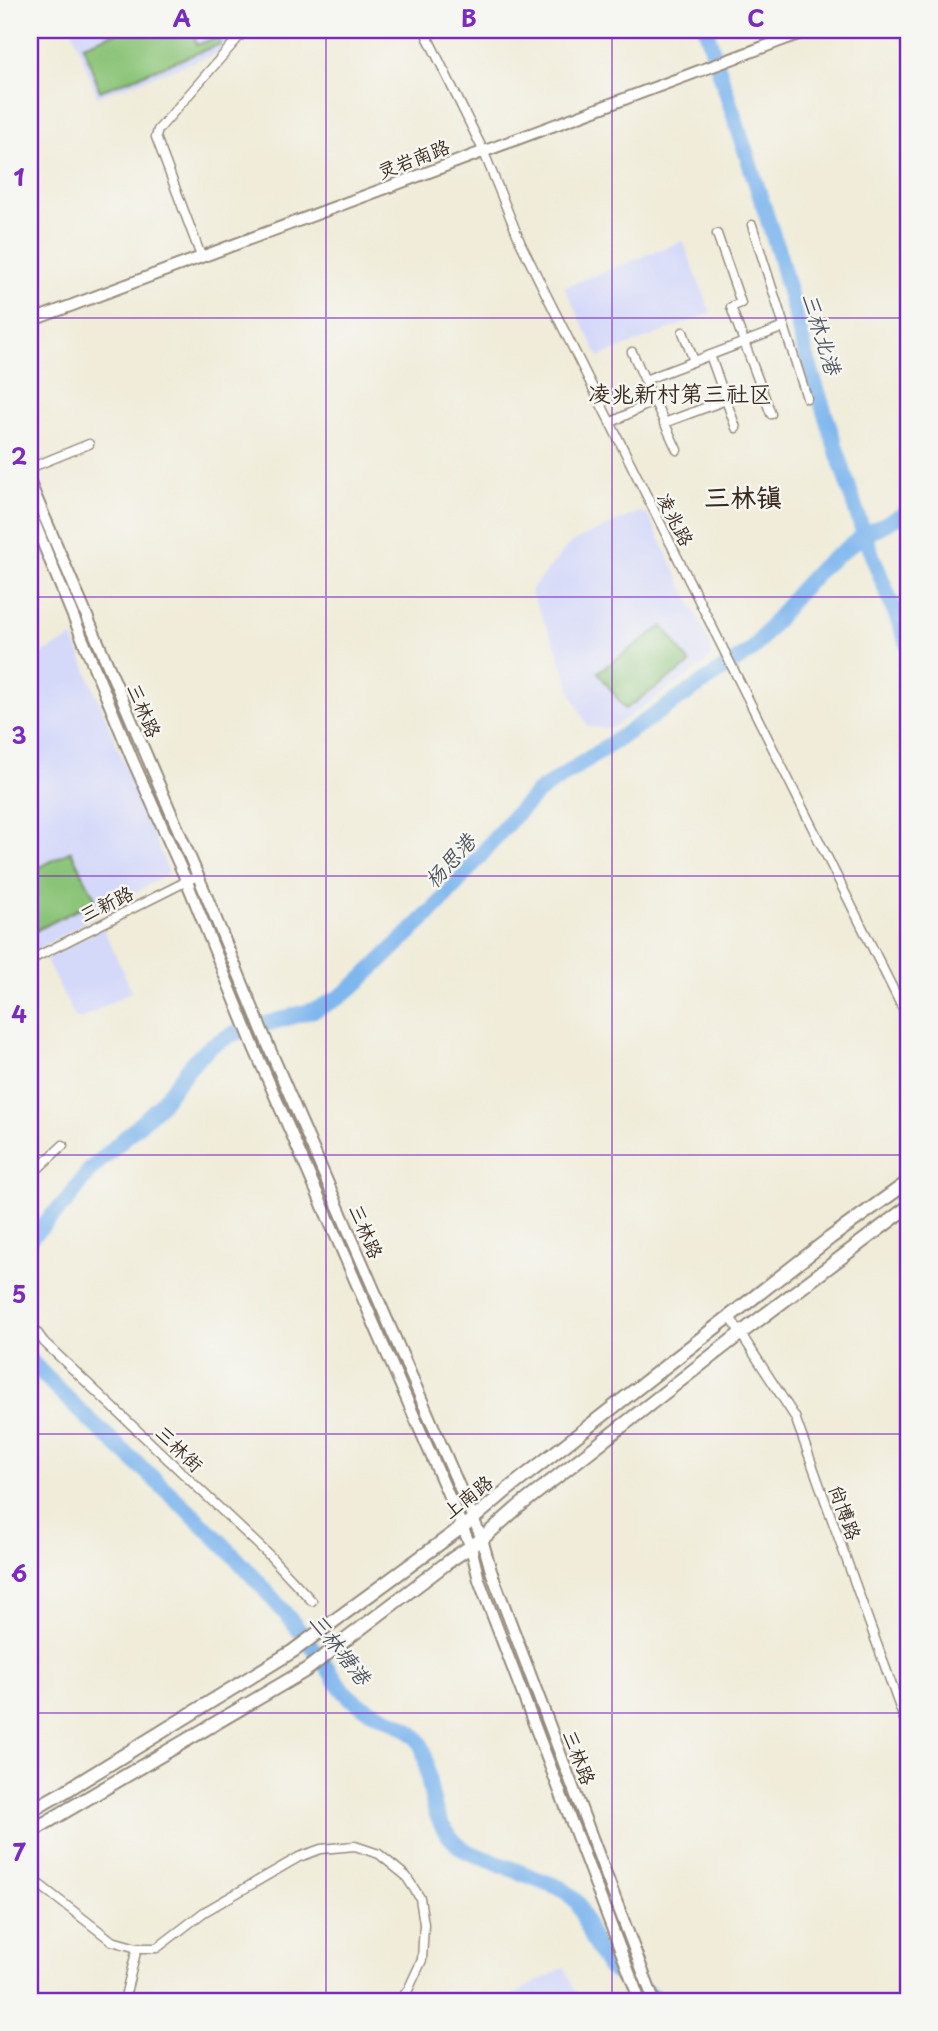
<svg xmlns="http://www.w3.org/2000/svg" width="938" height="2031" viewBox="0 0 938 2031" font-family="'Playpen Sans','LXGW WenKai TC',sans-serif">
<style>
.built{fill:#d4d8f9}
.green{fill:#8bc478;stroke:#63774b;stroke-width:2}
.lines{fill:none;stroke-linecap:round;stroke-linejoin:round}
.river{stroke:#7eb6ee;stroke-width:16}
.street-casing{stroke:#968b7c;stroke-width:11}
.secondary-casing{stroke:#968b7c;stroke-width:14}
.primary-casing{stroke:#968b7c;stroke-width:16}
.street{stroke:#fff;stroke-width:8}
.secondary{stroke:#fff;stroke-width:10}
.primary{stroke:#fff;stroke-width:12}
.grid{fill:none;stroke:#7b2cbf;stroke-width:2;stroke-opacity:0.55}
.labels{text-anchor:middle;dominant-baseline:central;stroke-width:5;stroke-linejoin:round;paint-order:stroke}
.street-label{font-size:19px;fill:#3b2a1e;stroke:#f6f6f2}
.water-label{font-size:21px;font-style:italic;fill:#4f545c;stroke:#f6f6f2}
.quarter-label{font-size:23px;fill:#3b2a1e;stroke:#f6f6f2}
.district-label{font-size:26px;font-weight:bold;fill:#3b2a1e;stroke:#f6f6f2}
.neatline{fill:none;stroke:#7b2cbf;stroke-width:2.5}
.grid-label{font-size:23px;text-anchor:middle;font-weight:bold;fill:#7b2cbf}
</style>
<rect width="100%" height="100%" fill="#f6f6f2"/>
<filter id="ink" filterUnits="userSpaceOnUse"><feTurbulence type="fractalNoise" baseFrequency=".0143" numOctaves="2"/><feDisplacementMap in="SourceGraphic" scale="14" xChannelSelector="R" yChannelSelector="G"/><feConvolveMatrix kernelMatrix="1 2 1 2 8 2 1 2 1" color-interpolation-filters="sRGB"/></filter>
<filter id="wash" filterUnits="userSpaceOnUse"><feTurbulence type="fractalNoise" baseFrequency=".00686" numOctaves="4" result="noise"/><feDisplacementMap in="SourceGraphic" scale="28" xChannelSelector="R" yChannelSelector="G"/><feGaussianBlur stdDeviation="1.57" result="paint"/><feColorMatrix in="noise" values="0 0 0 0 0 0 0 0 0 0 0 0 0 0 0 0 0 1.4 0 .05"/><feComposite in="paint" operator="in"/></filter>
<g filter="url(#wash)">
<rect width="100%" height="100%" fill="#f0ecd9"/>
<path class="built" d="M72 30H238L217 53 97 97Z
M683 241 711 313 599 357 564 287Z
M639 512 648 515 710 643 711 655 705 664 612 728 588 727 573 697 555 644 530 591 570 543Z
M73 637 169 873 30 954V660Z
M103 928 132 991 81 1019 75 1017 45 959Z
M565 1967 574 1989 585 2001H501Z"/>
<path class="green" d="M123 30H195L196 45 219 37 221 44 100 91 83 45Z
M663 626 690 664 625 709 598 672Z
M71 851 96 900 35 931 30 919V872Z"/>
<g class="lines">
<path class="river" d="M706 30 779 254 806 355 864 535 908 645
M30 1238 68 1200 89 1171 159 1106 195 1060 212 1045 235 1033 317 1009 340 997 362 979 440 903 513 817 537 793 752 650 797 594 822 567 864 535 908 512
M30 1360C94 1430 171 1489 237 1559 265 1589 291 1619 316 1652 329 1668 338 1689 356 1702 374 1715 398 1719 415 1736 423 1744 426 1759 427 1770 432 1803 437 1834 468 1852L563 1889 578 1903 592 1939 608 1967 659 2001"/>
</g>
</g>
<g filter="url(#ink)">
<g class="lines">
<g class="street-casing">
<path id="street" d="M424 30 483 150 521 244 908 1019
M752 225 807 398
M717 234 741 303 731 307 771 414
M201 256 156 137 158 130 245 30
M683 332 694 361
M632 352 677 450
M710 355 736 428
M645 380 784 327
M610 423 654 401
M664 423 726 400
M30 468 89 444
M30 960 197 876
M30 1176 63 1145
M30 1317 33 1327 44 1342 269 1555 312 1601
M730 1317 795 1417 908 1730
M30 1875 36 1882 112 1941 137 1948H157L204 1912 299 1857 321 1849 355 1846 379 1854 406 1876 420 1898 424 1924 422 1960 408 1990 399 2001
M124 2001 137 1948"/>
</g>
<g class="secondary-casing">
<path id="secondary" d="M30 321 809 30
M30 483 204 890 268 1045 482 1539 491 1571 654 2001
M30 512 133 761 187 882 255 1050 471 1547 479 1580 640 2001"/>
</g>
<g class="primary-casing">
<path id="primary" d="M30 1811 64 1792 293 1651 473 1519 507 1490 830 1238 908 1182
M30 1832 306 1670 452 1559 482 1539 517 1508 741 1333 908 1207"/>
</g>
<use href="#street" class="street"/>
<use href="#secondary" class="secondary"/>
<use href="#primary" class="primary"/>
</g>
</g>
<path class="grid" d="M326 30V2001M612 30V2001M30 318H908M30 597H908M30 876H908M30 1155H908M30 1434H908M30 1713H908"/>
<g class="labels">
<g class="street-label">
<text transform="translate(413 158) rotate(-21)">灵岩南路</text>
<text transform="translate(676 519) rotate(63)">凌兆路</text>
<text transform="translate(145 710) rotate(67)">三林路</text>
<text transform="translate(106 903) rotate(-26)">三新路</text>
<text transform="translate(367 1231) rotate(67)">三林路</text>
<text transform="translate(180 1448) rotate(44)">三林街</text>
<text transform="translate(467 1496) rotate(-38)">上南路</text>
<text transform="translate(846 1512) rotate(70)">尚博路</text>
<text transform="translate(580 1757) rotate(69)">三林路</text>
</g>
<g class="water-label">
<text transform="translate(823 333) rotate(73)">三林北港</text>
<text transform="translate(449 860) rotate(-48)">杨思港</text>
<text transform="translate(341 1648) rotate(52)">三林塘港</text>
</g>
<g class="quarter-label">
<text x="680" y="392">凌兆新村第三社区</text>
</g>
<g class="district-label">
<text x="743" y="496">三林镇</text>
</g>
</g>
<rect width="938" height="2031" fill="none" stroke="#f6f6f2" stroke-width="77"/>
<rect x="38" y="38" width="862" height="1955" class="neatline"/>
<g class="grid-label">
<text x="182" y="27">A</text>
<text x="469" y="27">B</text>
<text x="756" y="27">C</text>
<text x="19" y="186">1</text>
<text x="19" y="465">2</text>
<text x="19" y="744">3</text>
<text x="19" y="1023">4</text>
<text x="19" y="1303">5</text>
<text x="19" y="1582">6</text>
<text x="19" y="1861">7</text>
</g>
</svg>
